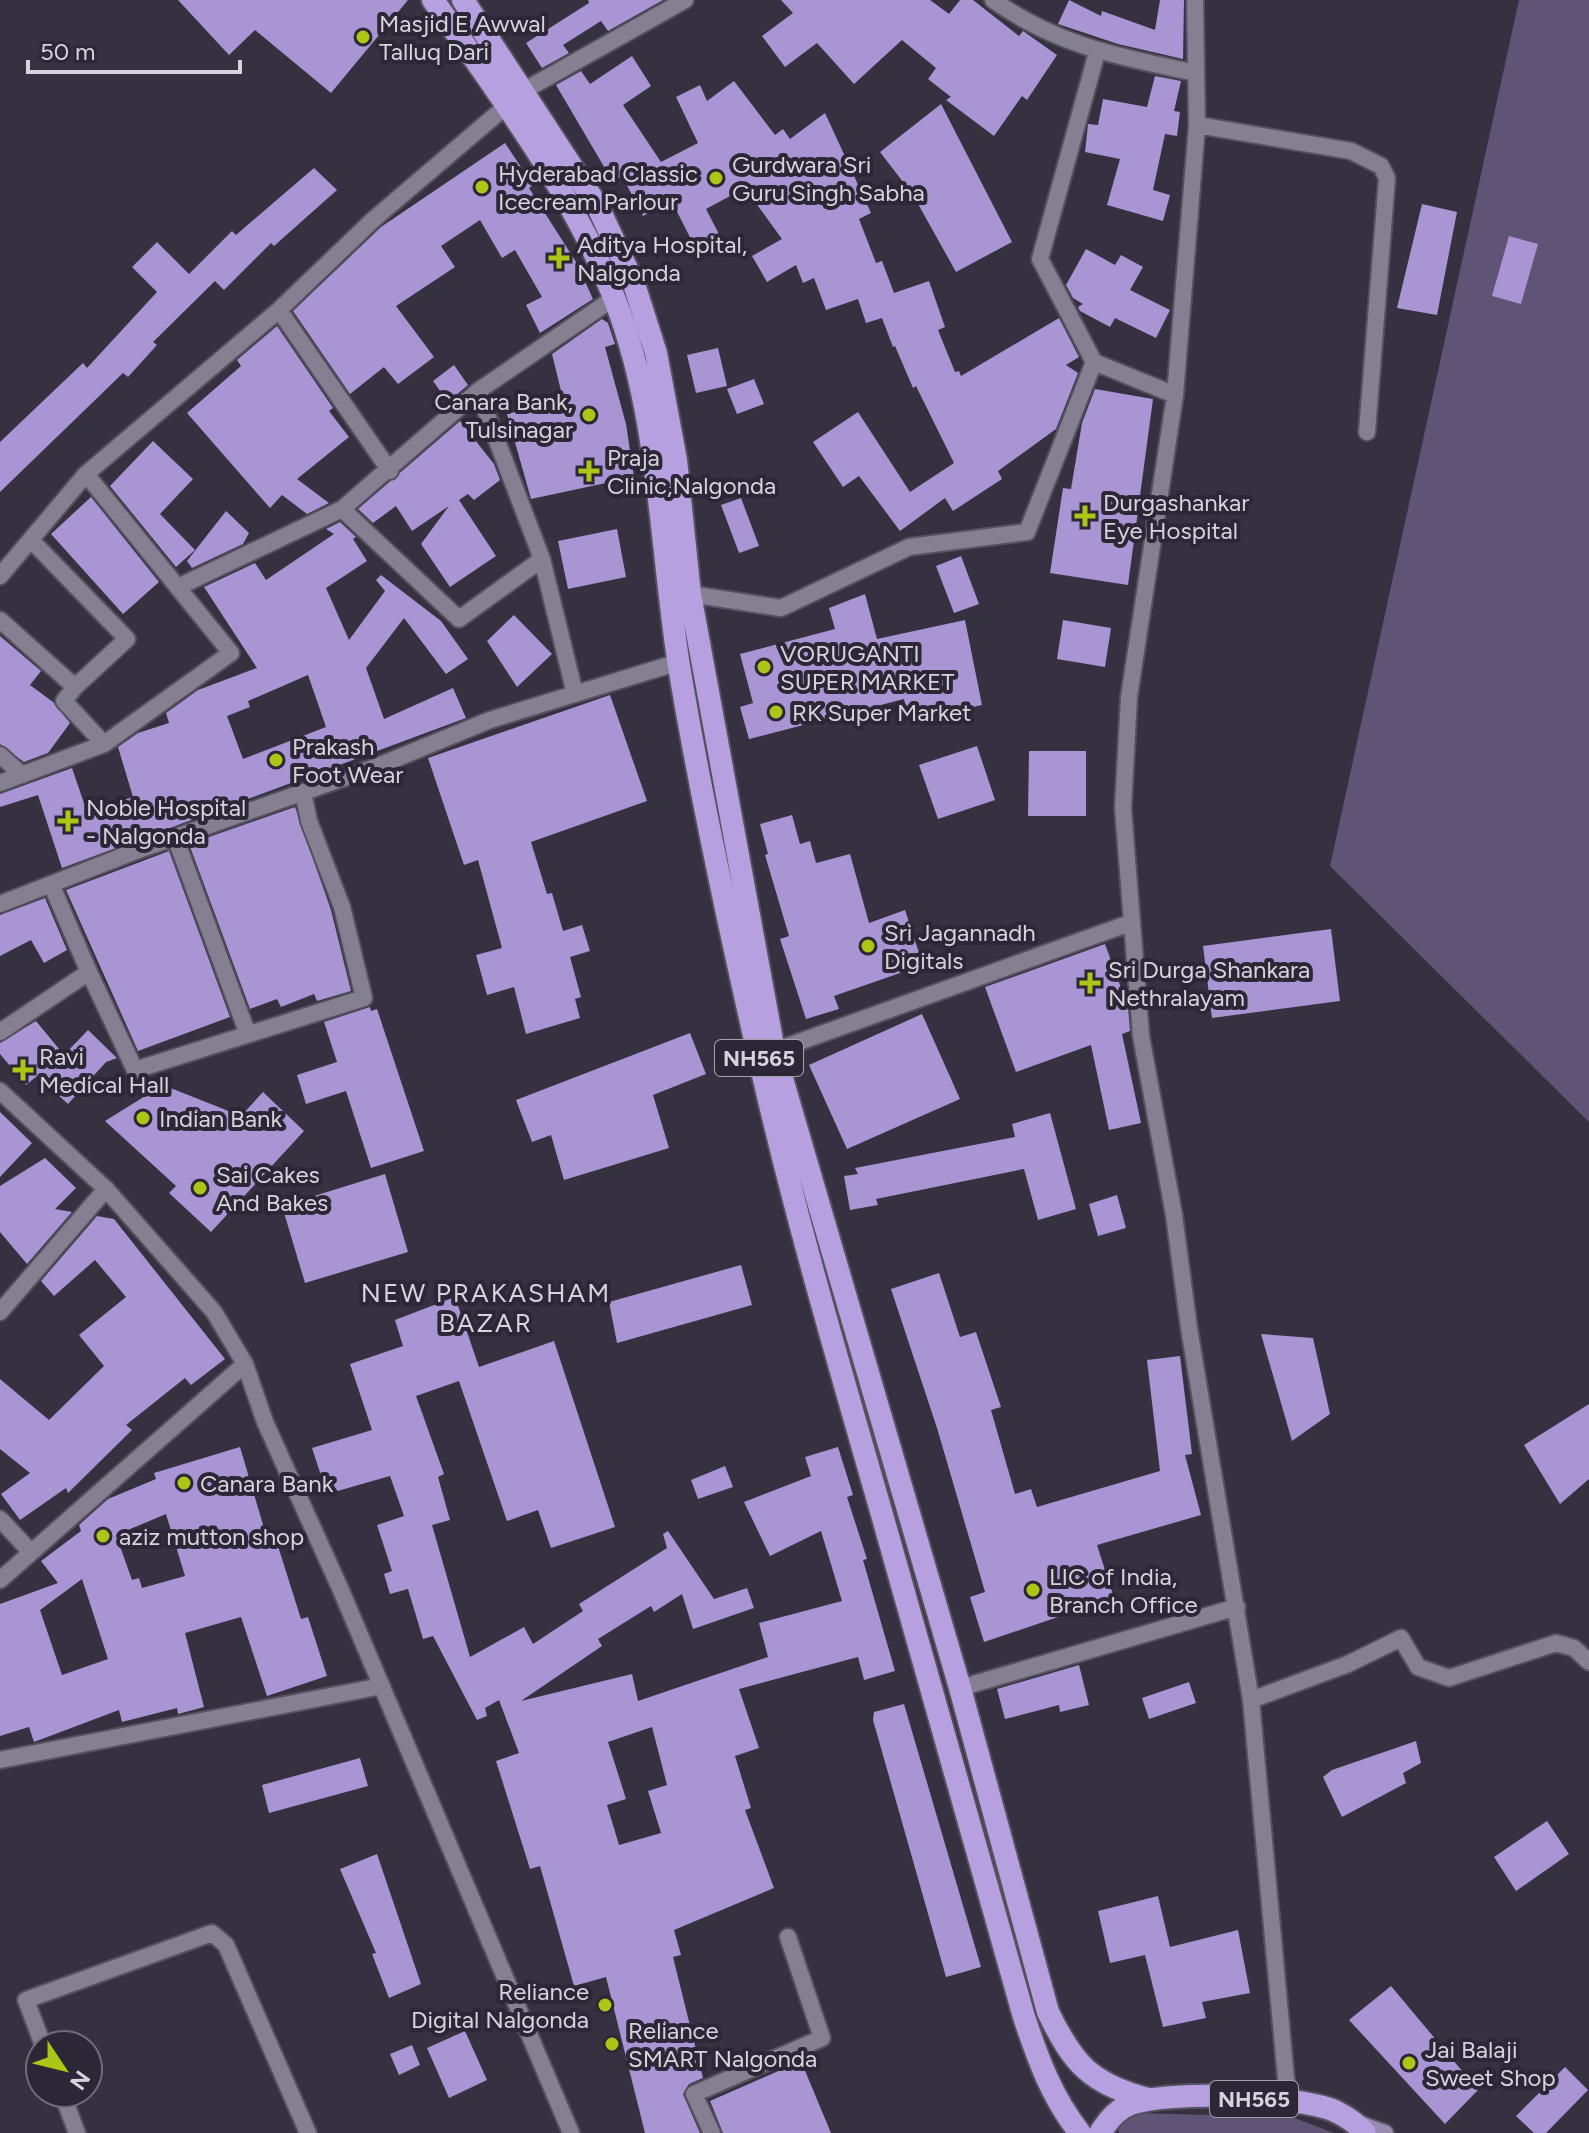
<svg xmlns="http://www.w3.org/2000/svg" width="1589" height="2133" viewBox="0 0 1589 2133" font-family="Figtree,sans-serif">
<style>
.green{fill:#5f5376}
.building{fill:#a994d4;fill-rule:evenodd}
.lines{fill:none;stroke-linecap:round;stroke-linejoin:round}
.minor-casing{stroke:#54505e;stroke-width:20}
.tertiary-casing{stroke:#54505e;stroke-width:20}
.secondary-casing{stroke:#54505e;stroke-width:20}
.trunk-casing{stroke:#54505e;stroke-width:26}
.minor{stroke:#857f92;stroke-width:16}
.tertiary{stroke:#857f92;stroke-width:16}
.secondary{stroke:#978caf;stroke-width:16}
.trunk{stroke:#b6a0e0;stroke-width:22}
.poi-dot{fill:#abc614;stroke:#2c2737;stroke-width:3}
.labels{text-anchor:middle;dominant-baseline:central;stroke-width:8;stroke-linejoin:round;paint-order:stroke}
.shield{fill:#2c2737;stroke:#a39fab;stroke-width:2}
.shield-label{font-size:22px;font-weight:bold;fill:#d6d3dd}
.poi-label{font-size:24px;fill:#d6d3dd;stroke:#2c2737;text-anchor:start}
.neighbourhood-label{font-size:26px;letter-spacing:2px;fill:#d6d3dd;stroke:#2c2737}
</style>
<rect width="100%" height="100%" fill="#363141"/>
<path class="green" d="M1519 0H1589V1122L1330 866Z
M1133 2113 1292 2117 1334 2133H1119L1118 2127Z"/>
<path class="building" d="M178 0H408L331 93 255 30 229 55Z
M588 0H663L608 31 601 21 563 45 569 53 542 68 526 43 589 3Z
M781 0H930L949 14 960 0H973L1019 36 1023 31 1057 55 1027 100 1022 96 994 136 946 100 951 97 928 79 936 68 902 40 854 84 817 43 785 67 762 36 793 13Z
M1069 0 1101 16 1102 11 1155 30 1160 0H1184L1183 59 1118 44 1058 24Z
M632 56 651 86 623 105 661 162 698 143 676 97 700 85 707 101 734 81 775 135 783 129 790 139 825 113 871 213 859 219 876 263 882 261 894 293 929 281 945 327 938 330 955 372 959 371 961 376 1059 318 1079 357 1066 365 1078 373 1056 429 998 471 1002 479 953 511 945 498 900 531 859 476 843 487 813 442 858 412 910 492 954 463 916 386 913 388 895 346 893 347 882 318 866 323 858 299 826 310 814 278 803 283 796 265 767 282 752 256 782 239 745 188 706 209 721 238 697 251 671 200 643 216 622 176 613 182 556 85 581 71 590 84Z
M1155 76 1181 81 1174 111 1180 112 1177 136 1165 134 1153 190 1170 195 1163 221 1107 205 1120 159 1085 152 1088 124 1098 125 1103 99 1147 107Z
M941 104 1012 242 956 272 913 195 880 152Z
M505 143 533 185 529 188 576 262 593 299 540 333 526 305 542 297 515 250 502 258 480 220 441 246 455 267 396 306 434 357 398 384 384 367 350 394 293 311 381 227Z
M314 168 337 190 274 246 271 243 224 290 215 281 153 342 157 345 128 377 123 373 0 492V442L83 363 87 368 157 292 132 267 157 242 189 274 232 231 236 235Z
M1422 204 1457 212 1437 315 1397 308Z
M1509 236 1538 244 1521 304 1492 296Z
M1086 249 1115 265 1121 255 1143 267 1130 290 1170 310 1156 338 1115 318 1110 327 1080 311 1078 307 1083 304 1073 298 1066 285Z
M602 319 608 323 615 344 605 347 626 424 634 477 531 499 507 414 563 399 552 354Z
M277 326 333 408 329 411 349 437 297 479 329 503 307 514 282 495 270 508 187 413 241 366 237 360Z
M718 348 727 386 696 393 687 355Z
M454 365 468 385 448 402 433 381Z
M754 379 764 404 737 414 727 389Z
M1095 389 1153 399 1128 585 1050 573 1063 488 1071 489 1082 423Z
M460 421 494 464 500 480 474 500 468 494 459 500 496 556 450 587 421 544 449 506 412 531 396 506 373 523 358 509Z
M153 441 193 479 160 514 195 550 176 567 110 486Z
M91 497 159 582 123 614 51 534Z
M741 498 759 546 739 553 721 505Z
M226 511 249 533 243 544 192 568 187 561Z
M340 522 356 537 353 539 367 561 326 588 349 640 385 591 376 580 381 575 441 621 468 659 446 674 404 618 366 668 384 719 453 688 466 718 62 868 38 795 0 807V794L72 768 87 812 133 797 118 747 138 733 169 723 166 713 198 690 257 668 204 587 255 563 266 580 334 534 326 529ZM308 675 326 727 243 759 227 716 250 707 248 701Z
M617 529 626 577 568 589 558 541Z
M961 556 979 604 954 613 936 566Z
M865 594 877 639 965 620 982 705 909 721 904 699 749 739 740 707 753 703 740 654 835 629 829 608Z
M514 615 552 654 517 687 487 641Z
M1063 620 1111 628 1105 667 1057 659Z
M0 636 41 671 30 685 53 702 70 723 48 753 24 762 0 744Z
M610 695 647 801 531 842 547 894 552 893 563 931 582 925 590 951 570 957 581 997 575 999 580 1018 526 1034 514 987 487 995 476 955 502 948 478 860 464 865 428 758Z
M977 746 995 800 938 819 919 765Z
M1029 751H1086V816H1028Z
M295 807 331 910 351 991 317 1001 314 994 281 1007 277 999 250 1009 189 844Z
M792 815 800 844 810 841 816 863 850 854 869 923 905 910 923 965 834 996 839 1009 806 1019 780 939 789 936 765 855 768 854 760 824Z
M169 851 230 1017 138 1051 66 890Z
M45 898 67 950 44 963 31 940 0 956V915Z
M1331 929 1340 1001 1212 1018 1203 946Z
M1105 944 1128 1007 1130 1031 1122 1034 1141 1123 1109 1130 1091 1045 1016 1072 985 987Z
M370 1007 371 1011 377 1009 424 1151 371 1168 346 1091 306 1104 297 1075 337 1062 324 1022Z
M922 1014 960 1099 847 1149 809 1065Z
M36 1021 64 1055 88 1030 117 1058 106 1062 68 1104 37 1076 26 1085 0 1054V1043Z
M690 1033 706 1074 653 1095 669 1148 564 1180 551 1135 532 1142 516 1100Z
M163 1085 241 1116 263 1092 304 1131 211 1232 169 1193 176 1186 105 1121Z
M0 1112 32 1143 0 1177Z
M1050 1113 1076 1209 1038 1220 1024 1169 876 1199 878 1205 850 1210 844 1176 858 1174 855 1168 1015 1137 1012 1124Z
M45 1158 76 1188 55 1209 72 1212 27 1264 0 1232V1186Z
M385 1174 408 1252 305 1283 282 1206Z
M1117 1195 1126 1228 1098 1236 1089 1204Z
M97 1216 114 1219 225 1359 191 1385 185 1378 126 1425 132 1430 68 1493 66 1488 20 1520 1 1494 30 1473 0 1449V1379L49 1420 104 1366 79 1335 126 1297 95 1260 54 1296 41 1281Z
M741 1265 752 1305 617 1343 609 1302Z
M939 1273 960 1337 976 1332 1001 1407 991 1410 1015 1494 1031 1489 1037 1507 1160 1471 1147 1360 1180 1356 1192 1454 1185 1455 1201 1515 1097 1545 1114 1598 984 1642 970 1597 985 1592 937 1428 891 1289Z
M455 1297 479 1367 554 1341 615 1527 551 1548 538 1510 507 1521 459 1381 416 1396 444 1474 438 1477 450 1520 432 1525 470 1657 524 1627 533 1644 583 1611 579 1604 667 1548 663 1534 668 1531 714 1599 747 1588 754 1608 693 1629 682 1594 654 1612 651 1606 598 1639 602 1646 521 1701 632 1674 638 1701 768 1657 759 1623 842 1601 821 1531 770 1556 744 1502 811 1476 805 1457 838 1447 853 1495 847 1497 867 1559 863 1560 895 1671 864 1680 858 1657 739 1689 759 1748 735 1756 751 1808 745 1810 774 1888 674 1930 681 1955 673 1957 703 2078 689 2084 683 2094 700 2133H645L606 1977 574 1986 540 1866 530 1869 496 1761 519 1753 499 1700 485 1708 487 1716 477 1720 433 1636 423 1639 408 1589 390 1594 384 1574 392 1571 377 1525 404 1516 390 1476 327 1494 312 1448 372 1430 350 1364 403 1346 395 1320ZM652 1727 667 1785 648 1791 661 1833 619 1845 607 1805 626 1799 608 1742Z
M1261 1334 1313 1338 1330 1414 1292 1441Z
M1589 1404V1479L1560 1504 1524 1445Z
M240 1447 269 1545 277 1543 301 1619 308 1617 327 1676 267 1696 241 1617 185 1633 204 1707 178 1714 177 1708 122 1722 119 1710 34 1742 29 1727 0 1736V1604L58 1583 41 1561 81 1531 79 1525 108 1499 156 1479 154 1473ZM166 1514 185 1576 142 1588 139 1578 132 1580 116 1535ZM82 1579 108 1659 62 1675 40 1610Z
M725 1466 733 1487 698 1499 691 1480Z
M1079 1665 1089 1705 1060 1712 1059 1705 1005 1719 997 1689Z
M1189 1682 1196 1703 1149 1719 1142 1698Z
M904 1704 981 1967 946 1977 873 1720 874 1712Z
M1416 1741 1421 1763 1403 1773 1406 1783 1342 1817 1323 1777 1332 1770Z
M360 1758 368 1786 269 1813 262 1785Z
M1547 1821 1569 1854 1516 1891 1494 1857Z
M377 1854 421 1984 389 1998 372 1954 376 1953 340 1869Z
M1158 1896 1170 1947 1238 1930 1250 1993 1202 2002 1206 2018 1163 2027 1145 1955 1110 1963 1098 1911Z
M1391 1986 1478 2090 1445 2124 1349 2020Z
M465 2031 487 2080 449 2098 427 2048Z
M412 2045 420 2065 399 2075 390 2054Z
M801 2061 831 2133H723L710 2101Z
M1565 2067 1588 2090 1546 2133H1534L1516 2116Z"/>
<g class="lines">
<g class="minor-casing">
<path id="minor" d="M993 0C1058 46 1120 57 1196 73
M1195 0 1197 125 1175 395 1129 697 1123 808 1141 1036 1174 1215 1189 1328 1251 1700 1288 2100
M1197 125 1351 151 1381 166 1387 178 1367 432
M279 310 390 471
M1094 362 1040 259 1097 52
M478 391 614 298
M31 540 127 639 75 687
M542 559 575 694
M0 576 86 474 279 310 374 219 525 90 685 0
M178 587 342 509 478 391 542 559 459 619 342 509
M690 594 781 608 909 547 1027 532 1094 362 1175 395
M0 620 75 687 64 701 104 744
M0 755 22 775
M0 783 104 744 231 653 86 474
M175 837 247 1032
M51 884 89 972
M0 904 136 851 378 766 490 720 679 662
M0 1032 89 972 135 1070 364 998 342 907 309 821 303 792
M774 1051 1130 923
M0 1312 106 1189
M0 1519 30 1551
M0 1580 245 1364
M960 1688 1237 1607
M1251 1700 1348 1664 1401 1638 1418 1667 1449 1678 1556 1643 1574 1648 1589 1662
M0 1760 382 1686
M43 2045 26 2000 212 1933 226 1945 308 2133
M62 2093 77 2133
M712 2133 694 2094 822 2038 788 1937"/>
</g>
<g class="tertiary-casing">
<path id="tertiary" d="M0 1091 106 1189 214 1312 245 1364 265 1422 340 1588 571 2133"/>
</g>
<g class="secondary-casing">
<path id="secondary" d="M1357 2123 1385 2133"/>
</g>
<g class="trunk-casing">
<path id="trunk" d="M433 0C499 94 573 192 615 300 660 416 660 544 679 666 701 799 730 931 760 1062 794 1211 837 1358 879 1504 927 1675 976 1846 1024 2017 1038 2059 1052 2098 1080 2133
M463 0 598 207 634 284 656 353 676 460 690 594 774 1051 960 1688 1048 2012C1073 2064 1091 2084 1148 2099
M1100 2133C1108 2120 1117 2109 1131 2104 1170 2090 1297 2095 1335 2111 1347 2117 1357 2123 1365 2133"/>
</g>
<use href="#minor" class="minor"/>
<use href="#tertiary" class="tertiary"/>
<use href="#secondary" class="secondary"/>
<use href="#trunk" class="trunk"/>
</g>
<g class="poi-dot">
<circle cx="363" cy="37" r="8"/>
<circle cx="716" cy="178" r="8"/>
<circle cx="482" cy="187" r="8"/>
<path d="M555 246h8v8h8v8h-8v8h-8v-8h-8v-8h8z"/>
<circle cx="589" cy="415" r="8"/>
<path d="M585 459h8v8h8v8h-8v8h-8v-8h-8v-8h8z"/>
<path d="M1081 504h8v8h8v8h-8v8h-8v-8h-8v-8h8z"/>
<circle cx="764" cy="667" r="8"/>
<circle cx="776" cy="712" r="8"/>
<circle cx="276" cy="760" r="8"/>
<path d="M64 809h8v8h8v8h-8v8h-8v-8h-8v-8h8z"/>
<circle cx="868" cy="946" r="8"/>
<path d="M1086 971h8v8h8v8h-8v8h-8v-8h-8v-8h8z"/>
<path d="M19 1058h8v8h8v8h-8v8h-8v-8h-8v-8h8z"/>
<circle cx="143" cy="1118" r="8"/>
<circle cx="200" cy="1188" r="8"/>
<circle cx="184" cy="1483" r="8"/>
<circle cx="103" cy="1536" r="8"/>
<circle cx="1033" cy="1590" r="8"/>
<circle cx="605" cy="2005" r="8"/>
<circle cx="612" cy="2044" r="8"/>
<circle cx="1409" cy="2063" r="8"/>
</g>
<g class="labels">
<g class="shield">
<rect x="715" y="1040" width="88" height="36" rx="6"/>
<rect x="1210" y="2081" width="88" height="36" rx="6"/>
</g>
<g class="shield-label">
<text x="759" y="1058">NH565</text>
<text x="1254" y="2099">NH565</text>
</g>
<g class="poi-label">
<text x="379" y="23">Masjid E Awwal<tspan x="379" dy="28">Talluq Dari</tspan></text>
<text x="732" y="164">Gurdwara Sri<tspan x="732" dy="28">Guru Singh Sabha</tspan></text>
<text x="498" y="173">Hyderabad Classic<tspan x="498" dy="28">Icecream Parlour</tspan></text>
<text x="577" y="244">Aditya Hospital,<tspan x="577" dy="28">Nalgonda</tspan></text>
<text x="573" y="401" text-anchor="end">Canara Bank,<tspan x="573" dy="28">Tulsinagar</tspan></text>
<text x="607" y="457">Praja<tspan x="607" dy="28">Clinic,Nalgonda</tspan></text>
<text x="1103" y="502">Durgashankar<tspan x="1103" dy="28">Eye Hospital</tspan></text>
<text x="780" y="653">VORUGANTI<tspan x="780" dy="28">SUPER MARKET</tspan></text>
<text x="792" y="712">RK Super Market</text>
<text x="292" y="746">Prakash<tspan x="292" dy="28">Foot Wear</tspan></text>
<text x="86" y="807">Noble Hospital<tspan x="86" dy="28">- Nalgonda</tspan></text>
<text x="884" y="932">Sri Jagannadh<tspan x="884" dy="28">Digitals</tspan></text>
<text x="1108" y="969">Sri Durga Shankara<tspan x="1108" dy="28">Nethralayam</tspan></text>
<text x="39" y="1056">Ravi<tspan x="39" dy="28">Medical Hall</tspan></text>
<text x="159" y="1118">Indian Bank</text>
<text x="216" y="1174">Sai Cakes<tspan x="216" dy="28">And Bakes</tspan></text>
<text x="200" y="1483">Canara Bank</text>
<text x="119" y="1536">aziz mutton shop</text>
<text x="1049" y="1576">LIC of India,<tspan x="1049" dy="28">Branch Office</tspan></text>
<text x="589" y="1991" text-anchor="end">Reliance<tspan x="589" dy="28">Digital Nalgonda</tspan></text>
<text x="628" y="2030">Reliance<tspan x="628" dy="28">SMART Nalgonda</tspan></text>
<text x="1425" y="2049">Jai Balaji<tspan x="1425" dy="28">Sweet Shop</tspan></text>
</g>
<g class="neighbourhood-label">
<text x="486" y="1293">NEW PRAKASHAM<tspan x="486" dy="30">BAZAR</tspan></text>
</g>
</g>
<g transform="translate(64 2069) rotate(125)"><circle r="38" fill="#2c2737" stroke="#706c79" stroke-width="2"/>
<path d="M0-6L14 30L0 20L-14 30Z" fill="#abc614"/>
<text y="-12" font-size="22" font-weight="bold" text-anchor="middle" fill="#d6d3dd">N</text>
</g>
<path d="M28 60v12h212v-12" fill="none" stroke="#d6d3dd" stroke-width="4"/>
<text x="40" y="60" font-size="24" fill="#d6d3dd" stroke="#2c2737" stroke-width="6" paint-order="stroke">50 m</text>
</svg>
